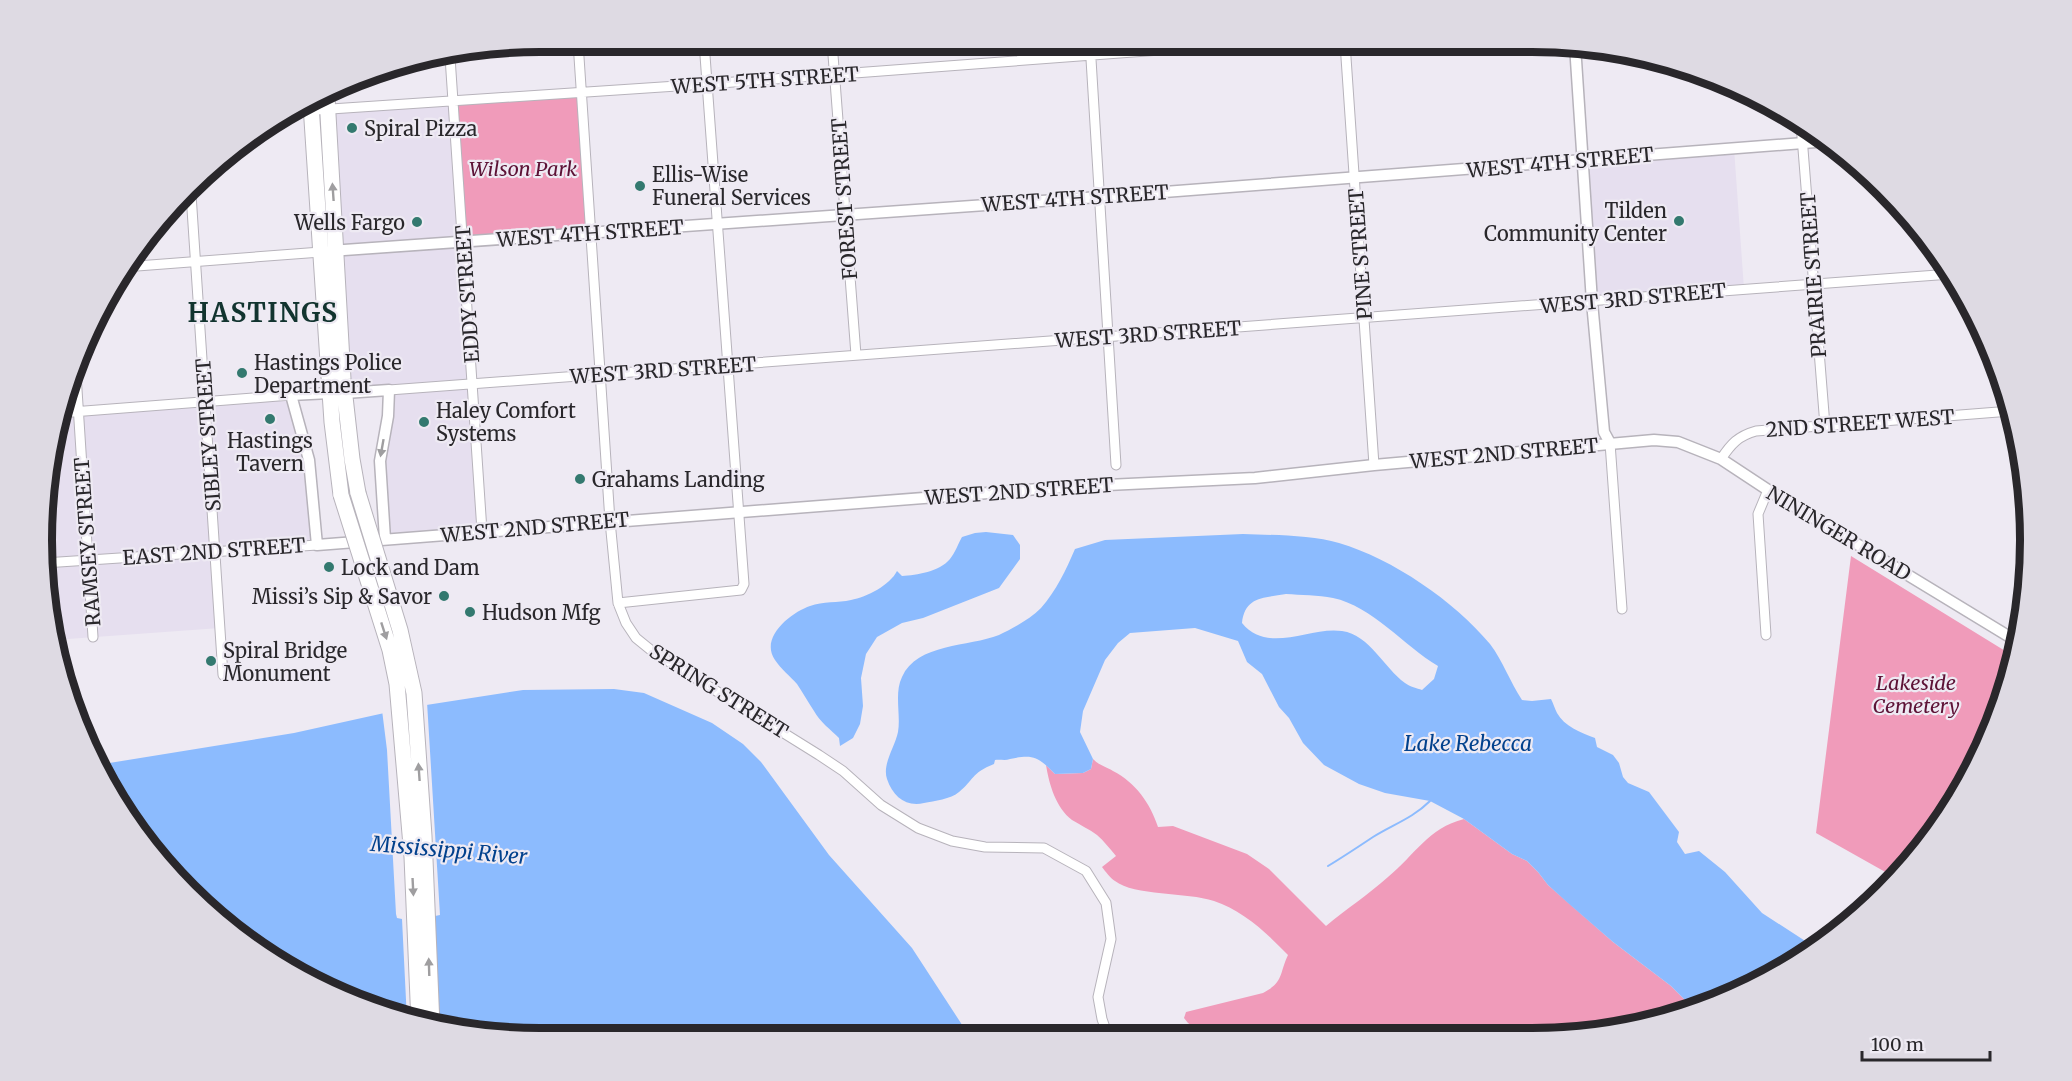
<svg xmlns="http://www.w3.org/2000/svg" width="2072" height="1081" viewBox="0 0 2072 1081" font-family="Merriweather,serif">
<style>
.built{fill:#e6dfef}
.green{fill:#f09bba}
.water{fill:#8cbbfe;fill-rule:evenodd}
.pier{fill:#eeeaf3}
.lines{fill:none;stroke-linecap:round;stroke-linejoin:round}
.stream{stroke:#8cbbfe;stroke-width:2}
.minor-casing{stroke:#b7b3bb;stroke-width:11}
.tertiary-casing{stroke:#b7b3bb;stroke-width:13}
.trunk-casing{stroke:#b7b3bb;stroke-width:17}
.minor{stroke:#fff;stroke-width:9}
.tertiary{stroke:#fff;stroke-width:10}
.trunk{stroke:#fff;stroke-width:15}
.trunk-bridge-casing{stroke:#b7b3bb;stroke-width:17;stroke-linecap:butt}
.trunk-bridge{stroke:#fff;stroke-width:15}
.oneway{fill:#9f9ea0}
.poi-dot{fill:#33796f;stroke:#eeeaf3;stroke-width:2}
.labels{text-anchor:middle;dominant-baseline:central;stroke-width:4.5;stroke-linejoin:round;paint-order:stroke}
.street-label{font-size:20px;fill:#29272b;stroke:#eeeaf3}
.poi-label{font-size:20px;fill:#29272b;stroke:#eeeaf3;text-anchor:start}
.park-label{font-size:20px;font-style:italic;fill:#5d1236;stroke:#eeeaf3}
.water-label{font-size:21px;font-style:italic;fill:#02418d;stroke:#eeeaf3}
.district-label{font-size:26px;font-weight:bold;letter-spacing:1.5px;fill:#12342f;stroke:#eeeaf3}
.rim{fill:none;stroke:#29272b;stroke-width:8}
</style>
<rect width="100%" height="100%" fill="#eeeaf3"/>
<path class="built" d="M454 101 482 531 385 539 383 509 389 391 355 389 351 386 328 109Z
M1734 148 1744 289 1592 302 1583 160Z
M291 395 309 461 317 545 216 551 220 628 54 640 43 573 59 413Z"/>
<path class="green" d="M581 93 591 232 464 243 454 101Z
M1851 556 2015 657 2013 670 1978 761 1906 869 1896 878 1816 833Z
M1093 759C1100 766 1105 766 1113 771 1136 783 1150 803 1158 827L1173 826 1247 854 1269 869 1326 926C1346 909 1368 895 1388 877 1415 855 1428 828 1464 819L1512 854 1527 861 1538 872 1548 885 1613 942 1671 986 1694 1009 1597 1035 1279 1036 1263 1032 1248 1036H1206L1188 1023 1184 1018 1186 1012 1263 993C1284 982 1279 974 1288 955 1267 933 1242 910 1214 901 1187 892 1134 896 1115 881 1110 878 1106 872 1102 867L1116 856C1110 849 1104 841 1097 835 1089 829 1080 825 1072 820 1056 808 1049 784 1046 765L1055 774 1083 773 1091 769Z"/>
<path class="water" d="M986 532 1013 535 1020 545V559L999 588 923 618 902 623 877 637 866 654 861 678 863 706 860 724 853 738 840 746 839 738C831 730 820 722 814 711 808 702 803 693 797 684 790 676 781 669 775 660 759 637 792 612 810 606 823 601 838 603 851 600 867 597 890 585 897 571L902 576C917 575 939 572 950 559 955 553 958 544 962 537L975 533Z
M1243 534C1272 535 1311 535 1339 543 1393 559 1454 601 1490 644 1503 661 1510 682 1522 700L1532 701 1551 699C1553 703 1555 709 1557 713 1564 726 1581 733 1595 738L1597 747 1613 755 1619 763 1623 777 1628 783 1649 792 1679 832 1677 842 1685 854 1699 851 1725 872 1762 913 1816 948 1809 955 1722 1001 1694 1009 1671 986 1613 942 1568 903 1548 885 1538 872 1527 861 1512 854 1464 819 1430 801 1385 793 1359 784 1324 765 1303 743 1289 718 1279 707 1262 674 1247 662 1238 641 1195 628 1130 633 1118 643 1105 660 1083 711 1080 732 1093 759 1091 769 1083 773 1055 774C1038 757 1034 754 1010 759 1005 761 1000 759 995 760L994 764C971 773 974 780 959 792 951 799 934 801 924 803 906 807 893 797 887 779 882 764 895 747 898 732 901 715 894 693 902 677 917 643 969 647 999 635 1012 629 1030 619 1041 608 1056 591 1066 570 1075 549L1105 540ZM1286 594C1301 595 1318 595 1333 598 1372 606 1404 646 1438 666L1434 679 1422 690C1417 688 1410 687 1405 683 1384 668 1370 635 1342 631 1310 626 1268 655 1242 623 1245 596 1264 598 1286 594Z
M614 689 644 693 712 723 743 744 761 762 829 855 912 948 970 1037 508 1038 411 1022 320 987 188 893 97 765 294 733 407 708 523 690Z"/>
<path class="pier" d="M427 702 440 915 435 916 439 1027 407 1020 402 919 397 918 396 914 387 750 382 710Z"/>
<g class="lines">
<path class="stream" d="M1328 866C1343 857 1358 847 1373 837 1392 825 1413 818 1430 801"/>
<g class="minor-casing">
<path id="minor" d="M578 42 610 521 618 603 626 623 636 638 652 651 819 755 843 771 881 805 918 828 952 841 985 847 1044 848 1086 871 1106 903 1111 939 1098 997 1102 1019 1108 1036
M832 42 856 355
M1090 43 1116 465
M1345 43 1374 465
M450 57 482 531
M301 111 707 84 1254 43
M1801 124 1825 426
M191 194 223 675
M124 267 321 252
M76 374 93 637
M389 390 1951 274
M59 413 291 395
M1610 443 1622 609
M1721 459C1731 444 1738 436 1756 431L2011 411
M44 563 317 545
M618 603 741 590 744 584 704 42
M1766 635 1758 514 1768 490"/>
</g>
<g class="tertiary-casing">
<path id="tertiary" d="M1575 45 1592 302 1604 432 1610 443
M330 251 1099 197 1829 141
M330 393 291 395 309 460 317 545 1065 487 1255 478 1374 465 1654 440 1678 442 1721 459 1768 490 2018 642
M345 393 389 390 388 416 380 461 385 539"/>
</g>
<g class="trunk-casing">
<path id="trunk" d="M327 97 343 379 352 459 358 493
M311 105 332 422 341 495"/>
</g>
<use href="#minor" class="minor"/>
<use href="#tertiary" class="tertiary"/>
<use href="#trunk" class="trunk"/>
<g class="trunk-bridge-casing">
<path id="trunk-bridge" d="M358 493 400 630 414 693 424 836 432 1025
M341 495 390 650 397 684 412 857 419 1023"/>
</g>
<use href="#trunk-bridge" class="trunk-bridge"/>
</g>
<defs><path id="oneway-solid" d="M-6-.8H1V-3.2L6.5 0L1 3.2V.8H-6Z" transform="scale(1.5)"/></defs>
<g class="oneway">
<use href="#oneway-solid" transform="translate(333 192) rotate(-94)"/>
<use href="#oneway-solid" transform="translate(382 448) rotate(100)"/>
<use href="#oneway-solid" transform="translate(384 631) rotate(72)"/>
<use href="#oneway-solid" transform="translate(419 772) rotate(-94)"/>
<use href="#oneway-solid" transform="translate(413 887) rotate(87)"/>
<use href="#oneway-solid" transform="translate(429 967) rotate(-92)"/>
</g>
<g class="poi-dot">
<circle cx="352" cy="128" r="6"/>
<circle cx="640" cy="186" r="6"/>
<circle cx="1679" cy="221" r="6"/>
<circle cx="417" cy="222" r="6"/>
<circle cx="242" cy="373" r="6"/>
<circle cx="270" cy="419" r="6"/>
<circle cx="424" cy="422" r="6"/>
<circle cx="580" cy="479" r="6"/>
<circle cx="329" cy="567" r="6"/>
<circle cx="444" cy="596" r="6"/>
<circle cx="470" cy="612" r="6"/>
<circle cx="211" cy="661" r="6"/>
</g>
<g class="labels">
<g class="street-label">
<text transform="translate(765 80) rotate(-4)">WEST 5TH STREET</text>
<text transform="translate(1560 162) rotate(-5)">WEST 4TH STREET</text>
<text transform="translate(1075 198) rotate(-4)">WEST 4TH STREET</text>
<text transform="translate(844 199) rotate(-94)">FOREST STREET</text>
<text transform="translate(590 233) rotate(-4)">WEST 4TH STREET</text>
<text transform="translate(1360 254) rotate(-94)">PINE STREET</text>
<text transform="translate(1813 275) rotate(-94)">PRAIRIE STREET</text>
<text transform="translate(467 294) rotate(-94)">EDDY STREET</text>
<text transform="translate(1633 298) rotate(-5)">WEST 3RD STREET</text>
<text transform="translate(1148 334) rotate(-4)">WEST 3RD STREET</text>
<text transform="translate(663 370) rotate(-4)">WEST 3RD STREET</text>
<text transform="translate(1860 423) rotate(-4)">2ND STREET WEST</text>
<text transform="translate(208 435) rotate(-94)">SIBLEY STREET</text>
<text transform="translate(1504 453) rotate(-5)">WEST 2ND STREET</text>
<text transform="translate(1019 491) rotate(-4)">WEST 2ND STREET</text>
<text transform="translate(535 527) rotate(-5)">WEST 2ND STREET</text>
<text transform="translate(1839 533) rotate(31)">NININGER ROAD</text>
<text transform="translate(87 542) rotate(-94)">RAMSEY STREET</text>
<text transform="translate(214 551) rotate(-4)">EAST 2ND STREET</text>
<text transform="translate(719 691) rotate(32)">SPRING STREET</text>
</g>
<g class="poi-label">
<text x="364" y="128">Spiral Pizza</text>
<text x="652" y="174">Ellis-Wise<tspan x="652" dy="23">Funeral Services</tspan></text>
<text x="1667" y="210" text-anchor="end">Tilden<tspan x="1667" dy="23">Community Center</tspan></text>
<text x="405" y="222" text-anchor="end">Wells Fargo</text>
<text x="254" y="362">Hastings Police<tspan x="254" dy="23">Department</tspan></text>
<text x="436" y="410">Haley Comfort<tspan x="436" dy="23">Systems</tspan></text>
<text x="270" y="440" text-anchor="middle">Hastings<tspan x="270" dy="23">Tavern</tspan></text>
<text x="592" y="479">Grahams Landing</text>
<text x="341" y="567">Lock and Dam</text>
<text x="432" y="596" text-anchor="end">Missi’s Sip &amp; Savor</text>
<text x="482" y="612">Hudson Mfg</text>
<text x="223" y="650">Spiral Bridge<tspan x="223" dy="23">Monument</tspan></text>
</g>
<g class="park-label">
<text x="523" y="168">Wilson Park</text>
<text x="1916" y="682">Lakeside<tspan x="1916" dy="23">Cemetery</tspan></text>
</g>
<g class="water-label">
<text x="1468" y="743">Lake Rebecca</text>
<text transform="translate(449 850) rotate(5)">Mississippi River</text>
</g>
<g class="district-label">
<text x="263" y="312">HASTINGS</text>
</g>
</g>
<path d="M0 0H2072V1081H0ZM540 52H1532A488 488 0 0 1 2020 540V540A488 488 0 0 1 1532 1028H540A488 488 0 0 1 52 540V540A488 488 0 0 1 540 52Z" fill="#dedae3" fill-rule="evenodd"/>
<path class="rim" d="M540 52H1532A488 488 0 0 1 2020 540V540A488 488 0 0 1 1532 1028H540A488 488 0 0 1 52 540V540A488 488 0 0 1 540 52Z"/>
<path d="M1862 1051v9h128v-9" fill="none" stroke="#29272b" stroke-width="3"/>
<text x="1871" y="1051" font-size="18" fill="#29272b" stroke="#eeeaf3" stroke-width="4.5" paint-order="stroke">100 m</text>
</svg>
